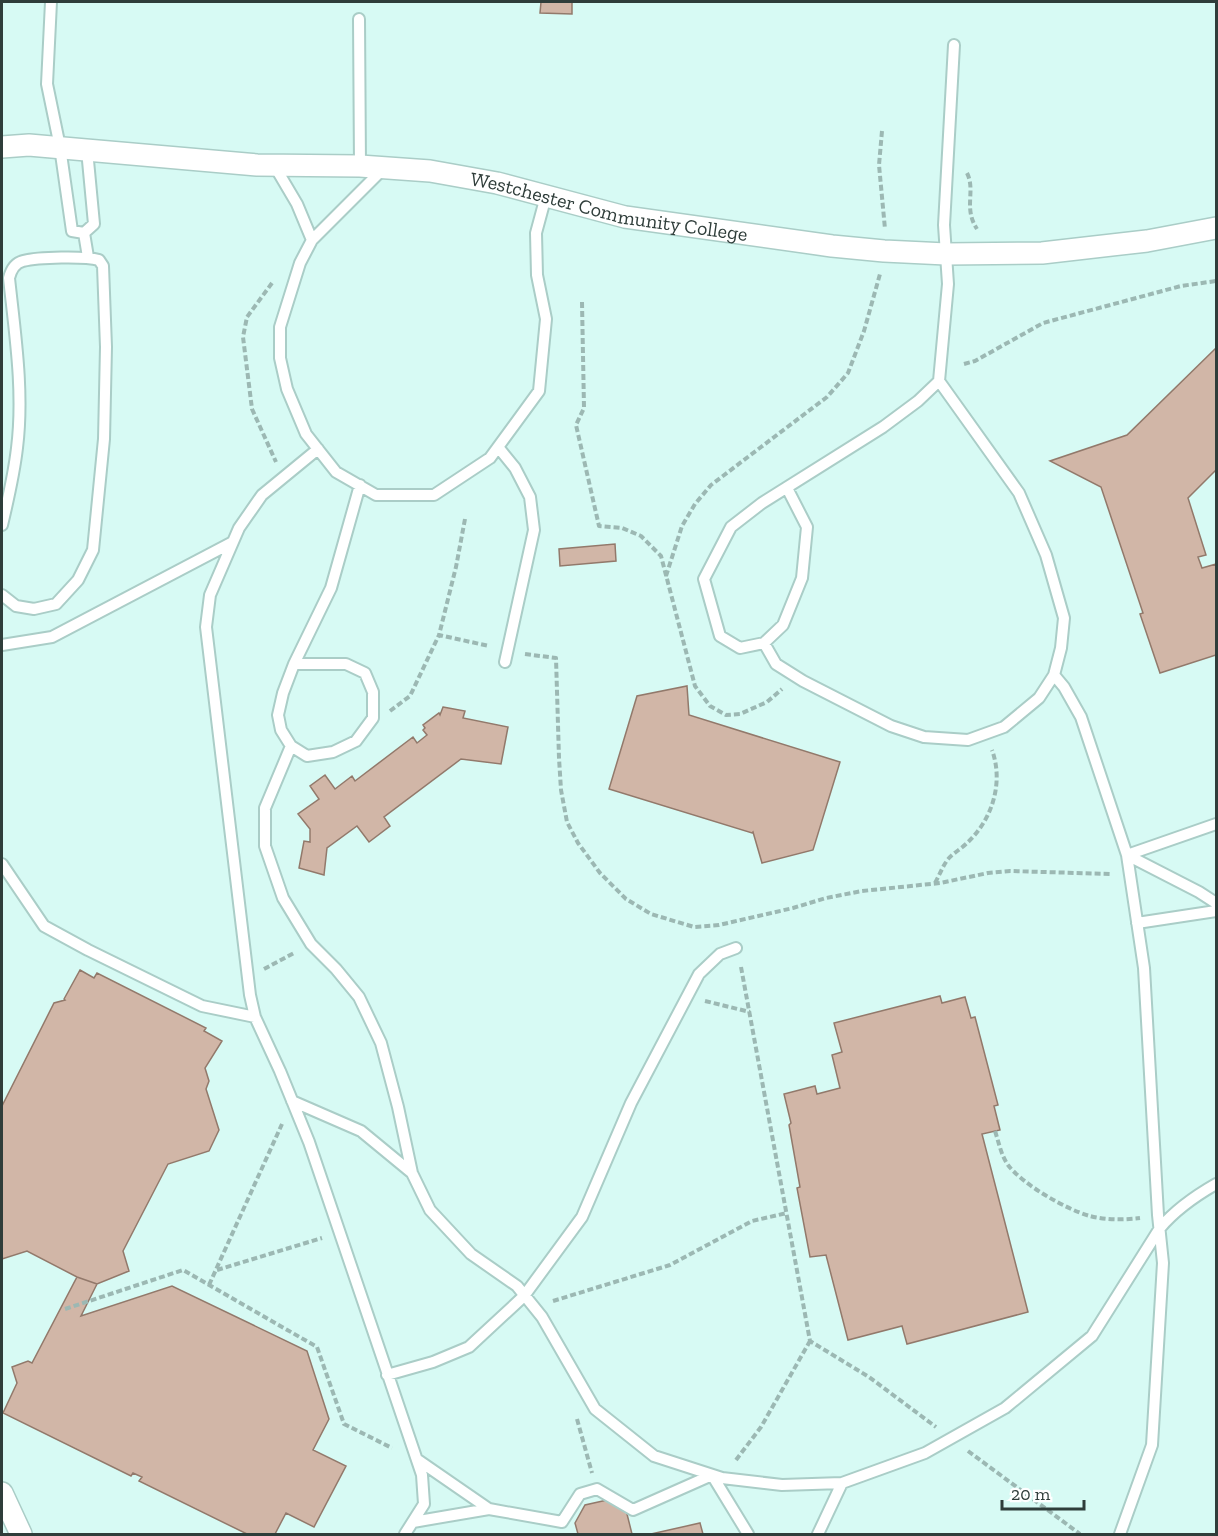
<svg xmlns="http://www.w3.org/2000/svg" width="1218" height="1536" viewBox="0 0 1218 1536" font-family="'Zilla Slab',serif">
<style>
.building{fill:#d1b6a7;stroke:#92796b;stroke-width:1.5}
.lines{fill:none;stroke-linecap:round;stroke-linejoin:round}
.service-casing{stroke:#aacdc7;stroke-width:14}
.minor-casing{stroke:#aacdc7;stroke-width:24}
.path{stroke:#9cb8b3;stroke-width:4;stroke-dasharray:6 3;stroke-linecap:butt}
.service{stroke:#fff;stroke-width:10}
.minor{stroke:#fff;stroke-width:21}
.labels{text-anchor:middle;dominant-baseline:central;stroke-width:4.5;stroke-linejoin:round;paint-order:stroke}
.street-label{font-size:20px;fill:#2f3d3a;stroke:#fff}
</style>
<rect width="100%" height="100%" fill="#d7faf4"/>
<path class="building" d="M541 2H572V14L540 13Z
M1216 348V470L1188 498 1206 555 1198 557 1202 568 1216 564V655L1160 673 1140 614 1143 613 1101 487 1050 461 1127 435Z
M615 544 616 561 560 566 559 549Z
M687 686 689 715 840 762 813 850 762 863 753 832 752 833 609 789 637 696Z
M443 707 465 711 463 718 508 727 501 764 461 759 384 817 390 826 369 842 357 826 327 848 324 875 299 868 304 841 310 842V829L298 814 319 799 310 786 325 775 335 789 352 776 355 781 413 737 417 743 427 735 423 730 425 728 423 725 439 713 440 715Z
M80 970 94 978 97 973 206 1028 204 1031 222 1041 205 1068 209 1081 206 1089 219 1130 209 1151 168 1164 123 1251 129 1271 97 1284 77 1277 27 1251 2 1259V1106L54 1003 65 1000 64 999Z
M940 996 942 1003 965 997 971 1018 975 1017 998 1105 994 1106 1000 1130 982 1134 1028 1312 907 1344 902 1326 848 1340 826 1255 810 1257 797 1188 800 1187 789 1125 791 1123 784 1094 815 1086 817 1094 840 1088 832 1055 842 1052 834 1023Z
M77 1277 97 1284 81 1316 172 1286 307 1351 329 1419 313 1450 346 1466 314 1527 286 1513 275 1534H247L139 1481 142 1477 133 1473 131 1476 3 1413 17 1383 12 1367 28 1361 32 1363Z
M607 1500 626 1510 632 1534H578L575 1523 585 1505Z
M700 1523 703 1534H651Z"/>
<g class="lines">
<g class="service-casing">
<path id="service" d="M51 2 47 84 60 147 72 231 84 233
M359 19 360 166
M274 165 297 204 312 240 300 263 280 327V358L287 389 306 434 336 472 376 495H434L490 458 539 391 546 319 537 275 536 233 546 196
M84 233 94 224 87 150
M84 233 88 257
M312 240 384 168
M498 447 515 468 530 497 534 530 505 662
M318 449 262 495 239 528 210 595 206 627 250 995 255 1017 280 1071 309 1142 422 1475 424 1504 405 1534
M787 488 807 527 802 578 783 625 764 643 740 648 720 636 704 579 731 527 762 503 883 427 918 401 939 381 948 284 944 225 954 45
M2 525C8 500 14 474 17 448 24 392 15 334 9 278 11 270 15 263 23 261 38 257 85 256 99 260L103 266 106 347 104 439 93 550 78 580 56 604 34 609 16 606 2 595
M764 643 776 664 803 681 891 726 924 737 968 740 1004 727 1039 698 1054 675 1061 648 1064 618 1046 555 1019 493 939 381
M2 645 52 637 233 542
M294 664H346L365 673 373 692V718L356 741 333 752 307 756 291 746 281 730 278 715 283 693 294 664 331 588 360 485
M1054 675 1064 687 1081 717 1127 855 1144 968 1158 1215 1163 1263 1152 1445 1120 1534
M291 746 265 808V846L283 898 311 944 336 969 359 997 381 1043 398 1107 412 1173 430 1210 471 1254 517 1286 542 1317 595 1409 654 1456 722 1478 782 1485 842 1483 925 1453 1005 1408 1092 1336 1160 1228C1176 1209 1195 1196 1216 1184
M1127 855 1199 892 1216 903
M1127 855 1216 824
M2 864 44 926 88 950 202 1006 255 1017
M1137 923 1216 911
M292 1101 361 1131 412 1173
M387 1375 433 1362 469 1347 524 1296 582 1217 631 1103 699 974 720 954 736 948
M418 1460 489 1509
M413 1522 489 1509 562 1522 580 1494 597 1489 633 1510 712 1475 748 1534
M818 1534 842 1483"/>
</g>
<g class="minor-casing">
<g id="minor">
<path id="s1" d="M2 147 29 145 257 165 360 166 430 171 497 183 625 217 832 246 884 251 946 254 1042 253 1147 241 1216 228"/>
<path d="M2 1493 21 1534"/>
</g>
</g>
<path class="path" d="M882 131 879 165 885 229
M967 173C976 191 963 208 977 229
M272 283 247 317 243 337 252 409 276 462
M582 302 584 408 576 425 599 526 622 528 641 536 661 556 695 686 710 706 726 715 740 714 767 702 782 689
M964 364 975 361 1043 323 1181 286 1216 281
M465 519 456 567 439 635 489 646
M666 576 682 526 695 504 711 485 827 397 848 373 864 331 880 274
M525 654 556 658 559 758 561 790 567 822 578 843 600 873 626 899 651 914 694 927 719 925 793 908 826 898 862 891 940 883 988 873 1010 871 1111 874
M390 711 410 696 439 635
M935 883C939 876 942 868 946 862 951 854 960 850 967 843 992 820 1004 783 992 750
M741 967 810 1341 869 1377 936 1427
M264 969 294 953
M705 1001 750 1012
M995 1131C999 1143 1001 1155 1008 1165 1022 1184 1067 1210 1090 1216 1106 1220 1123 1220 1140 1218
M217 1270 322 1238
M209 1285 282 1124
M553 1301 670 1265 752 1221 787 1213
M65 1309 183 1270 317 1347 344 1424 392 1448
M577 1419 592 1473
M968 1451 1080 1534
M736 1460 761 1427 810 1341"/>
<use href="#service" class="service"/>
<use href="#minor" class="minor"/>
</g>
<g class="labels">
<g class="street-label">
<text stroke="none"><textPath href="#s1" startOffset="612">Westchester Community College</textPath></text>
</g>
</g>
<rect width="1218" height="1536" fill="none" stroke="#2f3d3a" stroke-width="6"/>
<path d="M1002 1500v9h82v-9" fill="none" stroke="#2f3d3a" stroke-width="3"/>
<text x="1011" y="1500" font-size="18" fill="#2f3d3a" stroke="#ffffff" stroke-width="4.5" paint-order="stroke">20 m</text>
</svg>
